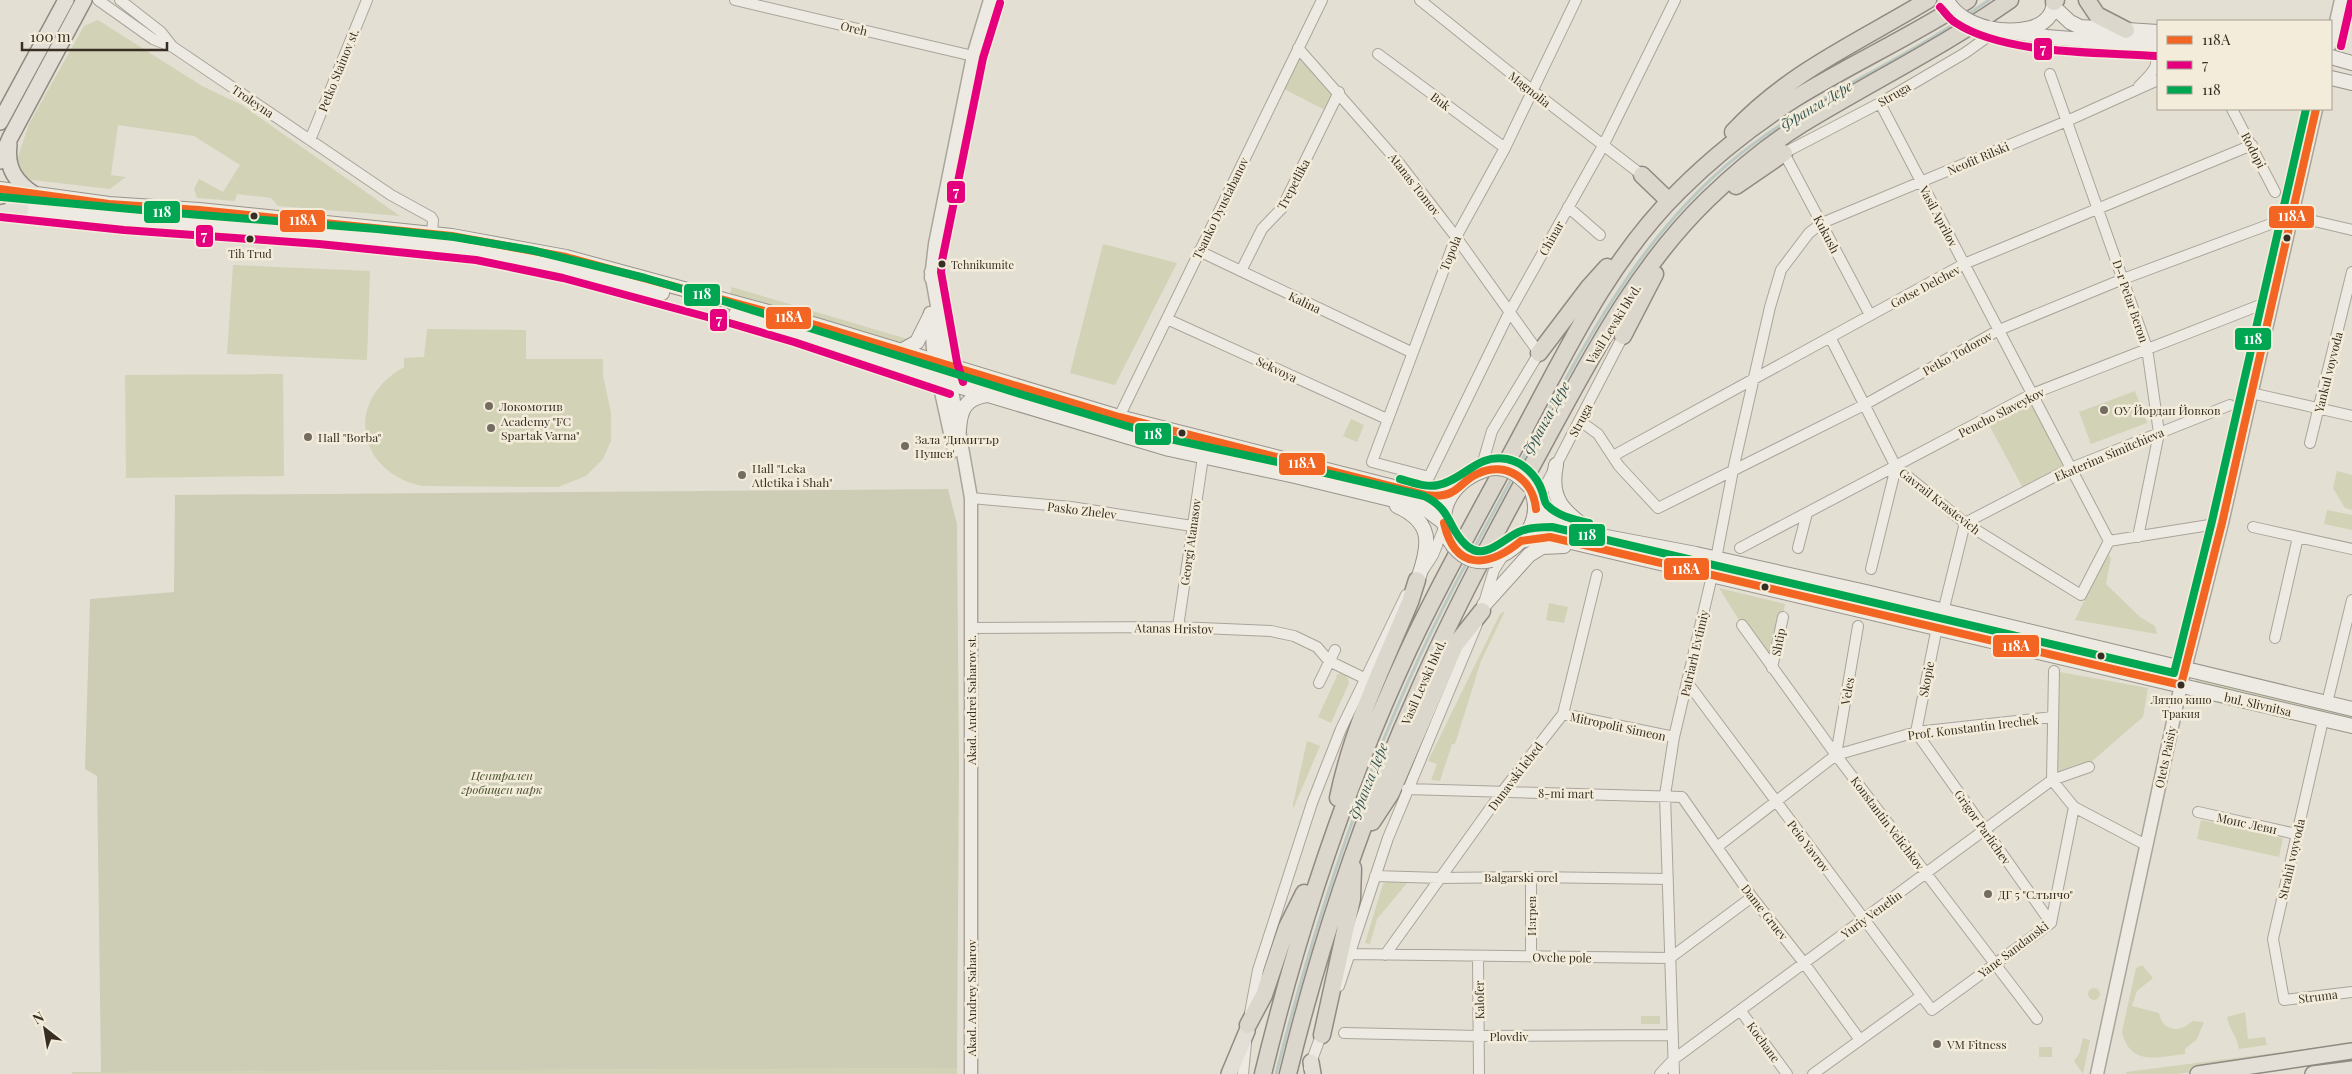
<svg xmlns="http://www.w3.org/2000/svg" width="2352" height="1074" viewBox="0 0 2352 1074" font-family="'Playfair Display',serif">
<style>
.green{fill:#d2d2b7}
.cemetery{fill:#cdcdb6}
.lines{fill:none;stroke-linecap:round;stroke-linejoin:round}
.stream{stroke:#bcc9c2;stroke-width:3}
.minor-casing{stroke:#aaa49b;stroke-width:12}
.tertiary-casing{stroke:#aaa49b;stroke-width:15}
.secondary-casing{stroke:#99948b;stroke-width:16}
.primary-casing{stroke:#908a82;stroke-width:18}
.trunk-casing{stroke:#908a82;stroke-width:19}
.minor{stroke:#eceae3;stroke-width:10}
.tertiary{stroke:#eceae3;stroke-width:12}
.secondary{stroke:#eceae3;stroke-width:14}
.primary{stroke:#e3dfd6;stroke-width:15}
.trunk{stroke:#dcd7cc;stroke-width:16}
.secondary-bridge-casing{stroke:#99948b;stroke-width:16;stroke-linecap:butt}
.secondary-bridge{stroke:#eceae3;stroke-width:14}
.bus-1-casing{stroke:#f3ecda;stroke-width:11}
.bus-2-casing{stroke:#f3ecda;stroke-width:11}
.bus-3-casing{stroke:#f3ecda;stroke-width:11}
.bus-1{stroke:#f26522;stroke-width:8}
.bus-2{stroke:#e5007d;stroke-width:8}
.bus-3{stroke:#00a651;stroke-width:8}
.bus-dot{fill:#382e23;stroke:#f3ecda;stroke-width:2}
.poi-dot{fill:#746c61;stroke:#f3ecda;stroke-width:2}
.labels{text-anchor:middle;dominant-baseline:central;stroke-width:5;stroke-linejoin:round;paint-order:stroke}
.bus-label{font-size:11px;fill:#382e23;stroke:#f3ecda}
.street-label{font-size:12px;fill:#382e23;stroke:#f3ecda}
.poi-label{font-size:12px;fill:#382e23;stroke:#f3ecda;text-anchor:start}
.park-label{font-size:12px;font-style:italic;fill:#48522c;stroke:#f3ecda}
.water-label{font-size:14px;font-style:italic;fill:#345655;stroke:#f3ecda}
.line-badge{stroke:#f3ecda;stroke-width:2}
.badge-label{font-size:14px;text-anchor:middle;font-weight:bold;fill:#fff}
</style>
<rect width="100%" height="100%" fill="#e4dfd3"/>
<path class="green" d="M98 20 202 86 242 105 400 216 278 206 271 198 237 194 235 201 197 198 194 189 199 179 223 192 240 165 194 136 118 125 111 175 126 177 110 189 24 179 15 165 29 124 84 26Z
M1298 48 1339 92 1329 112 1280 87Z
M1103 244 1177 263 1115 385 1070 373Z
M233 265 370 271 367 360 227 354Z
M732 287 914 341 907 349 816 325 805 312 796 315 729 297Z
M427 329 526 330V359H603V376L611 412V441L603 459 586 476 558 487 422 486C356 471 344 401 404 367V358L424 357Z
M283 374 284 476 126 478 125 375Z
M982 375 1266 455 1263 469 974 391Z
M2135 391 2147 423 2091 444 2079 412Z
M2030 401 2065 468 2024 490 1988 423Z
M1351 419 1364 425 1357 442 1343 436Z
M2337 471 2352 475V510L2345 508 2333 488Z
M2327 510 2352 515V530L2324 524Z
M2107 552 2111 558 2106 584 2140 617 2155 626 2157 634 2075 620Z
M1784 584C1909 608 2034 637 2158 663L2157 671 2021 643 1784 588Z
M1719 588 1785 604 1772 668 1742 625Z
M1549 603 1568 607 1564 623 1546 620Z
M1505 611 1481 661 1455 744H1452L1440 781 1431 780 1437 764 1428 761 1500 614Z
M2060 672 2148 688 2143 717 2090 763 2057 773Z
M1341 673 1347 676 1349 683 1331 723 1318 717 1337 676 1336 675Z
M2197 673 2352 709V725L2194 689Z
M1307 741 1320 746 1293 809V804Z
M2201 820 2283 838 2279 857 2197 839Z
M1387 882 1407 883 1377 919 1370 944 1365 943 1383 884Z
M2142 965 2153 978 2137 991 2132 1006 2159 1013C2162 1031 2180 1034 2192 1021L2204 1022 2197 1039 2185 1049V1054C2159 1057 2130 1067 2122 1032L2136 968Z
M2088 994a6 6 0 1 1 12 0a6 6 0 1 1-12 0Z
M2245 1012 2248 1039 2265 1037 2267 1045 2239 1049C2237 1036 2229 1029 2227 1017Z
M1641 1016H1660V1024H1641Z
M2083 1038 2090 1040 2083 1074 2074 1061 2079 1054Z
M2352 1043V1049L2177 1074H2127L2126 1072Z
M2039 1047H2052V1057H2039Z
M957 1068V1074H72V1072Z"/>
<path class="cemetery" d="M948 489 957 524 959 764 957 1068 101 1072 97 776 85 769 90 599 174 592 175 495Z"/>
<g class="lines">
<path class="stream" d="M1967 15 1989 0
M1516 471C1581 351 1642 224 1756 142 1820 95 1894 64 1960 20
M1471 554 1513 476
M1276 1074C1321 897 1380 723 1467 562"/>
<g class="minor-casing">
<path id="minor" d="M98 0 153 39 173 47 391 195 431 217 433 220 432 234
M120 0 161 32 172 46
M735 0 973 56
M1420 0 1533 91 1642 175
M1576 0 1505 148 1456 237 1372 462 1429 477 1509 313 1604 144 1675 0
M1298 48 1399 163 1456 237 1539 353 1492 431 1480 472
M1378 54 1505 148
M2050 74 2147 348 2159 433 2138 537
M2139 86C2154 71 2164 64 2148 45
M1880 103 2109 541
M2232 109 2275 192
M310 140 367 0
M1568 207 1600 235
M2310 220 2352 230
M1199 251 1411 352
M1241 271 1262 229 1282 208 1339 92
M1870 315 1784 153 1880 103 1965 53 1993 33 2001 31
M1167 319 1387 419
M1830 337 1896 467 1965 523 2081 595 2109 541
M2251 393 2352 416
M1119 417 1322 0
M1580 421 1598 434 1619 466 1658 508 1864 405 1999 330 2123 279 2268 225
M2310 443 2352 272
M1613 456 1964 264 2252 145
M971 498 1071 507 1192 526
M1536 504 1623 336
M1965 523 2071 468 2230 405
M2253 527 2352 549
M2109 541 2222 523
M1740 548 2032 394 2273 300
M1798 548 1807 513
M1424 569 1433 555 1444 528
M1871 569 1896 467
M1484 603 1494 570 1504 554
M1943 612 1965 523
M1742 625 1836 755 2037 1019
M1178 627 1203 457
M1937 627 1916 732 2051 923
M971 628 1178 627 1271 631 1294 636 1317 647 1329 661 1364 678
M2275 638 2298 537
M1772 668 1783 617
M2054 671 2052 780 2074 807 2146 845
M1687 682 1932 1010 2051 923 2074 807
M1319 683 1335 650
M2327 703 2352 600
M1563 714 1674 737
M2323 720 2273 939 2284 1000 2352 992
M1836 755 1858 626
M1407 789 1682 797 1752 897 1804 963 1860 1040
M2198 812 2296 834
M1717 847 1836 755 1916 732 2053 717
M1375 876 1440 878 1531 877 1668 879
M1531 877V956
M1351 954 1670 958 1752 897
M1385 955 1502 792 1563 714 1597 575
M1478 956 1479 1074
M1339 986 1388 838 1477 624
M1740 1010 1787 1074
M1250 1013 1258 970 1312 803 1341 729 1406 595
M1344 1033 1479 1036 1673 1035
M1309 1068 1323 1030
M1243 1074 1246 1043
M1660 1074 1674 1059 2052 780 2089 767
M1674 1074 1665 795 1674 737 1716 559 1733 470 1770 307 1781 270 1809 233 1822 223 2067 121 2158 80
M1813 1074 1921 996"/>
</g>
<g class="tertiary-casing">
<path id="tertiary" d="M2331 44 2341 0
M931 272 971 498V1074
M931 278 935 244 973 56 990 0
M930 313 934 360 954 451
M2097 1074 2181 685 2222 523 2316 109"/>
</g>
<g class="secondary-casing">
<path id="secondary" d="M2054 7 2070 22 2080 27 2158 32
M1988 28C2011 33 2054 33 2054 0
M2008 31 2047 37 2158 46
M2331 57 2352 63
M2331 78 2352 83
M0 189 109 204 199 210 452 236 566 257 816 325 1119 417 1425 495H1441L1453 491
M11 208 125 220 320 234 478 250 565 268 662 293
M736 314 797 332 938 380 1169 449 1295 476 1423 507 1444 523
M901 351 917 342 930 316
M959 430C960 410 965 398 987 395
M1556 465C1549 499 1563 511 1589 530
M1397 506C1433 522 1430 544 1419 576
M1536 509 1553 523 1596 535 1696 554 1866 592 2352 709
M1449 540C1434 508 1455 479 1488 469
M1521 541 1538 537H1550L2352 726
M1491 560C1521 549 1546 520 1530 487
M1484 605 1529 555 1542 547 1564 546"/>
</g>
<g class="primary-casing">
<path id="primary" d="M0 122 66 0
M9 145C6 169 16 182 35 195
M0 161 10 138 84 0
M0 213 21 209
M1311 1062 1313 1074
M1229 1074 1247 1031
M2198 1074 2352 1051
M2313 1074 2352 1069"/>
</g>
<g class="trunk-casing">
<path id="trunk" d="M2087 0 2097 15 2126 30
M2054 2 2056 0
M1733 132C1790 71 1859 42 1928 0
M1642 175 1669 201
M1736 186 1784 153
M1623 336 1655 274
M1539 353 1589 287 1607 267
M1338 798C1352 729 1383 666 1410 602L1417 580
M1372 822 1391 793 1455 645 1482 611
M1248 1025 1264 995 1287 927 1304 893
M1322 1035 1352 899 1353 868
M1263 1074C1299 926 1344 789 1408 651 1441 580 1480 512 1517 443 1564 356 1607 262 1679 191 1714 156 1752 126 1794 99 1851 64 1912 36 1968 0
M1288 1074C1320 943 1363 815 1418 692 1454 609 1497 530 1540 451 1588 363 1634 271 1707 200 1736 172 1768 145 1802 124 1871 82 1944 46 2010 0"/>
</g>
<use href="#minor" class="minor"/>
<use href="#tertiary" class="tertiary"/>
<use href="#secondary" class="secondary"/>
<use href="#primary" class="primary"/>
<use href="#trunk" class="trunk"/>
<g class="secondary-bridge-casing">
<path id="secondary-bridge" d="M1947 0C1954 15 1972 24 1988 28
M1488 469C1506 465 1518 474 1530 487
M1449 540C1458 555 1473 565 1491 560"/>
</g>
<use href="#secondary-bridge" class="secondary-bridge"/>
<g class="bus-1-casing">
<path id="bus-1" d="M0 189 109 204 199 210 452 236 566 257 816 325 1119 417 1425 495C1433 496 1444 497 1452 492 1461 487 1467 478 1477 474 1506 460 1533 479 1536 509
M1444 523C1455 571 1488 568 1521 541
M1521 541 1550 537 2181 685
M2181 685 2222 523 2316 109"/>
</g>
<g class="bus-2-casing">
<path id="bus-2" d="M1940 7C1945 12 1949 19 1956 23 2005 55 2099 52 2157 56
M2341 46 2351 2
M0 217 124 230 319 244 476 260 563 278 733 324 794 342 950 394
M963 382 957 362 941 272 942 261 983 58 1000 3"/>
</g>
<g class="bus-3-casing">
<path id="bus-3" d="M1 197 163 212 377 229 454 237 531 250 645 278 720 300 1020 394 1170 439 1291 465 1424 496C1453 510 1447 528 1466 545 1485 563 1504 537 1521 531 1531 527 1542 527 1552 527L2174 673 2212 521 2306 109
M1400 479C1412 482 1426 488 1438 485 1464 480 1477 453 1507 459 1523 462 1537 476 1542 491 1544 496 1544 502 1547 505 1557 516 1576 520 1589 523"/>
</g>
<use href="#bus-1" class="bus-1"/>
<use href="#bus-2" class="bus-2"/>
<use href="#bus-3" class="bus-3"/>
</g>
<g class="bus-dot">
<circle cx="254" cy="216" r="4.5"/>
<circle cx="2287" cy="238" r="4.5"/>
<circle cx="250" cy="239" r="4.5"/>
<circle cx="942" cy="264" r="4.5"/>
<circle cx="1182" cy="433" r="4.5"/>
<circle cx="1765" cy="587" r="4.5"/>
<circle cx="2101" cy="656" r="4.5"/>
<circle cx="2181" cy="685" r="4.5"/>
</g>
<g class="poi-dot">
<circle cx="489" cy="406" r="5"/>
<circle cx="2104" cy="410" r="5"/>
<circle cx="491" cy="428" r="5"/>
<circle cx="308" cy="437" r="5"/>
<circle cx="905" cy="446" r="5"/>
<circle cx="742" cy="475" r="5"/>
<circle cx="1988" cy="894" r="5"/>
<circle cx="1937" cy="1044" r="5"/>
</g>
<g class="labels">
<g class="bus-label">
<text x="250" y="253">Tih Trud</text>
<text x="951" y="264" text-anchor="start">Tehnikumite</text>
<text x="2181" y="699">Лятно кино<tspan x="2181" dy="14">Тракия</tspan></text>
</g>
<g class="street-label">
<text transform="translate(854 28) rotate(13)">Oreh</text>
<text transform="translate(338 70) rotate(-68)">Petko Stainov st.</text>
<text transform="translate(1530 89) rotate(38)">Magnolia</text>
<text transform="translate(1894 94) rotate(-30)">Struga</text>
<text transform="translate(253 101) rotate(34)">Troleyna</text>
<text transform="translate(1441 101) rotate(37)">Buk</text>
<text transform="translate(2254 150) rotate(63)">Rodopi</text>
<text transform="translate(1978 158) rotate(-23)">Neofit Rilski</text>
<text transform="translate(1293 184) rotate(-62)">Trepetlika</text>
<text transform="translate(1415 184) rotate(52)">Atanas Tomov</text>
<text transform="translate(1220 208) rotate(-64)">Tsanko Dyustabanov</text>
<text transform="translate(1939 216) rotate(62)">Vasil Aprilov</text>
<text transform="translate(1827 234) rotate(62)">Kukush</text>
<text transform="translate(1551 238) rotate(-61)">Chinar</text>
<text transform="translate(1450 253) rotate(-68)">Topola</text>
<text transform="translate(1925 286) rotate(-28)">Gotse Delchev</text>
<text transform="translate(2131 301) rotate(71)">D-r Petar Beron</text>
<text transform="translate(1305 302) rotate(25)">Kalina</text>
<text transform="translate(1613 324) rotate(-58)">Vasil Levski blvd.</text>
<text transform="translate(1957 353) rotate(-29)">Petko Todorov</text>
<text transform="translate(1277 369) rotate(25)">Sekvoya</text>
<text transform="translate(2328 372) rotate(-76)">Yankul voyvoda</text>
<text transform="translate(2001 412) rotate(-27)">Pencho Slaveykov</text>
<text transform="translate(1580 420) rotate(-62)">Struga</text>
<text transform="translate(2109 454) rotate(-23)">Ekaterina Simitchieva</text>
<text transform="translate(1940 501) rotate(38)">Gavrail Krastevich</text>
<text transform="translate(1082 510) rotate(7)">Pasko Zhelev</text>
<text transform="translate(1190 542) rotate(-82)">Georgi Atanasov</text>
<text transform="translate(1174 628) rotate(1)">Atanas Hristov</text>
<text transform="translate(1778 642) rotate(-79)">Shtip</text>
<text transform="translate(1694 653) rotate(-77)">Patriarh Evtimiy</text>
<text transform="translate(1926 679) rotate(-79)">Skopie</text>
<text transform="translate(1423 682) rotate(-66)">Vasil Levski blvd.</text>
<text transform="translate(1847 691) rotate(-80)">Veles</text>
<text transform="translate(971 700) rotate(-90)">Akad. Andrei Saharov st.</text>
<text transform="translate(2258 704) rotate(13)">bul. Slivnitsa</text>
<text transform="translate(1618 726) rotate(12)">Mitropolit Simeon</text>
<text transform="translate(1973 727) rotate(-7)">Prof. Konstantin Irechek</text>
<text transform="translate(2165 757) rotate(-78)">Otets Paisiy</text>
<text transform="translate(1515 776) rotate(-53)">Dunavski lebed</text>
<text transform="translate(1566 793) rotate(1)">8-mi mart</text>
<text transform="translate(1888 823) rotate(53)">Konstantin Velichkov</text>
<text transform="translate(2247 823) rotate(12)">Моис Леви</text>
<text transform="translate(1983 827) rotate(55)">Grigor Parlichev</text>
<text transform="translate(1809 846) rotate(53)">Peio Yavrov</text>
<text transform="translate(2291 859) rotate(-77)">Strahil voyvoda</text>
<text x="1521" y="877">Balgarski orel</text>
<text transform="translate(1765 912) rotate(52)">Dame Gruev</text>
<text transform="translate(1871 914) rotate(-36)">Yuriy Venelin</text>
<text transform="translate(1531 916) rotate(-90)">Изгрев</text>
<text transform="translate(2013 949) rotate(-37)">Yane Sandanski</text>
<text transform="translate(1562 957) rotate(1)">Ovche pole</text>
<text transform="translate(2318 996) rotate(-7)">Struma</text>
<text transform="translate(971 998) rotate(-90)">Akad. Andrey Saharov</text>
<text transform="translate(1479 1000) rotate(-91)">Kalofer</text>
<text x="1509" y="1036">Plovdiv</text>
<text transform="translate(1764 1042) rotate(54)">Kochane</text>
</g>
<g class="poi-label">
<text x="499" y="406">Локомотив</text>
<text x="2114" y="410">ОУ Йордан Йовков</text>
<text x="501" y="421">Academy "FC<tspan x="501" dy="14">Spartak Varna"</tspan></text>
<text x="318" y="437">Hall "Borba"</text>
<text x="915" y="439">Зала "Димитър<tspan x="915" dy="14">Нушев'</tspan></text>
<text x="752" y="468">Hall "Leka<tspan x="752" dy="14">Atletika i Shah"</tspan></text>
<text x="1998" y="894">ДГ 5 "Слънчо"</text>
<text x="1947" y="1044">VM Fitness</text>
</g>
<g class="park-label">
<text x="502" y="775">Централен<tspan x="502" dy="14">гробищен парк</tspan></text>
</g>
<g class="water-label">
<text transform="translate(1816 105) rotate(-31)">Франга Дере</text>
<text transform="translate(1546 418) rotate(-61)">Франга Дере</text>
<text transform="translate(1368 781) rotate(-68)">Франга Дере</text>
</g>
</g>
<g class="line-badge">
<rect x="2033" y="37" width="20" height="24" rx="5" fill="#e5007d"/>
<rect x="946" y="180" width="20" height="24" rx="5" fill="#e5007d"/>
<rect x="143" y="200" width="38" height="24" rx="5" fill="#00a651"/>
<rect x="2268" y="205" width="47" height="24" rx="5" fill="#f26522"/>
<rect x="279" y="209" width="47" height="24" rx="5" fill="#f26522"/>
<rect x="195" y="224" width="19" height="24" rx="5" fill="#e5007d"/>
<rect x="683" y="283" width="38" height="24" rx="5" fill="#00a651"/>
<rect x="765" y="306" width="47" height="24" rx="5" fill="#f26522"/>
<rect x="709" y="308" width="19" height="24" rx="5" fill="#e5007d"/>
<rect x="2234" y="327" width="38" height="24" rx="5" fill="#00a651"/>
<rect x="1134" y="422" width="38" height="24" rx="5" fill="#00a651"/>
<rect x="1278" y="452" width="48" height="24" rx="5" fill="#f26522"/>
<rect x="1568" y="523" width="38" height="24" rx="5" fill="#00a651"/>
<rect x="1663" y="557" width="47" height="24" rx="5" fill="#f26522"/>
<rect x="1992" y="634" width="48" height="24" rx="5" fill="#f26522"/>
</g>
<g class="badge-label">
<text x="2043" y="54">7</text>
<text x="956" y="197">7</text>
<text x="162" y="217">118</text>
<text x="2292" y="221">118А</text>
<text x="303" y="225">118А</text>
<text x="204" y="241">7</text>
<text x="702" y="299">118</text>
<text x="789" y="322">118А</text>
<text x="719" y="325">7</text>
<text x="2253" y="344">118</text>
<text x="1153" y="439">118</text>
<text x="1302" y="468">118А</text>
<text x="1587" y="540">118</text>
<text x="1686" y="574">118А</text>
<text x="2016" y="651">118А</text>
</g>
<rect x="2157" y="20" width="175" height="90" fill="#f3ecda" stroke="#a8a091"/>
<rect x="2167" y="36" width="25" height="8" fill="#f26522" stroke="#a8a091"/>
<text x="2202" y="45" font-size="15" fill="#382e23">118А</text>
<rect x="2167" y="61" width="25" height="8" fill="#e5007d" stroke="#a8a091"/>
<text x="2202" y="70" font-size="15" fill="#382e23">7</text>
<rect x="2167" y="86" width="25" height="8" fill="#00a651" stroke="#a8a091"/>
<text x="2202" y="95" font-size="15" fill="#382e23">118</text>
<g transform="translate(45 1029) rotate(329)" stroke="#f3ecda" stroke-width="4" paint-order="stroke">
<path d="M0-4L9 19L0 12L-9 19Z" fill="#382e23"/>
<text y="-8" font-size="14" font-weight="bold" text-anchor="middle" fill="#382e23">N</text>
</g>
<path d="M22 42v8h145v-8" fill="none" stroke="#382e23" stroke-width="2.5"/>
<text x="30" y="42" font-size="15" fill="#382e23" stroke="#f3ecda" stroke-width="4" paint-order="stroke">100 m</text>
</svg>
